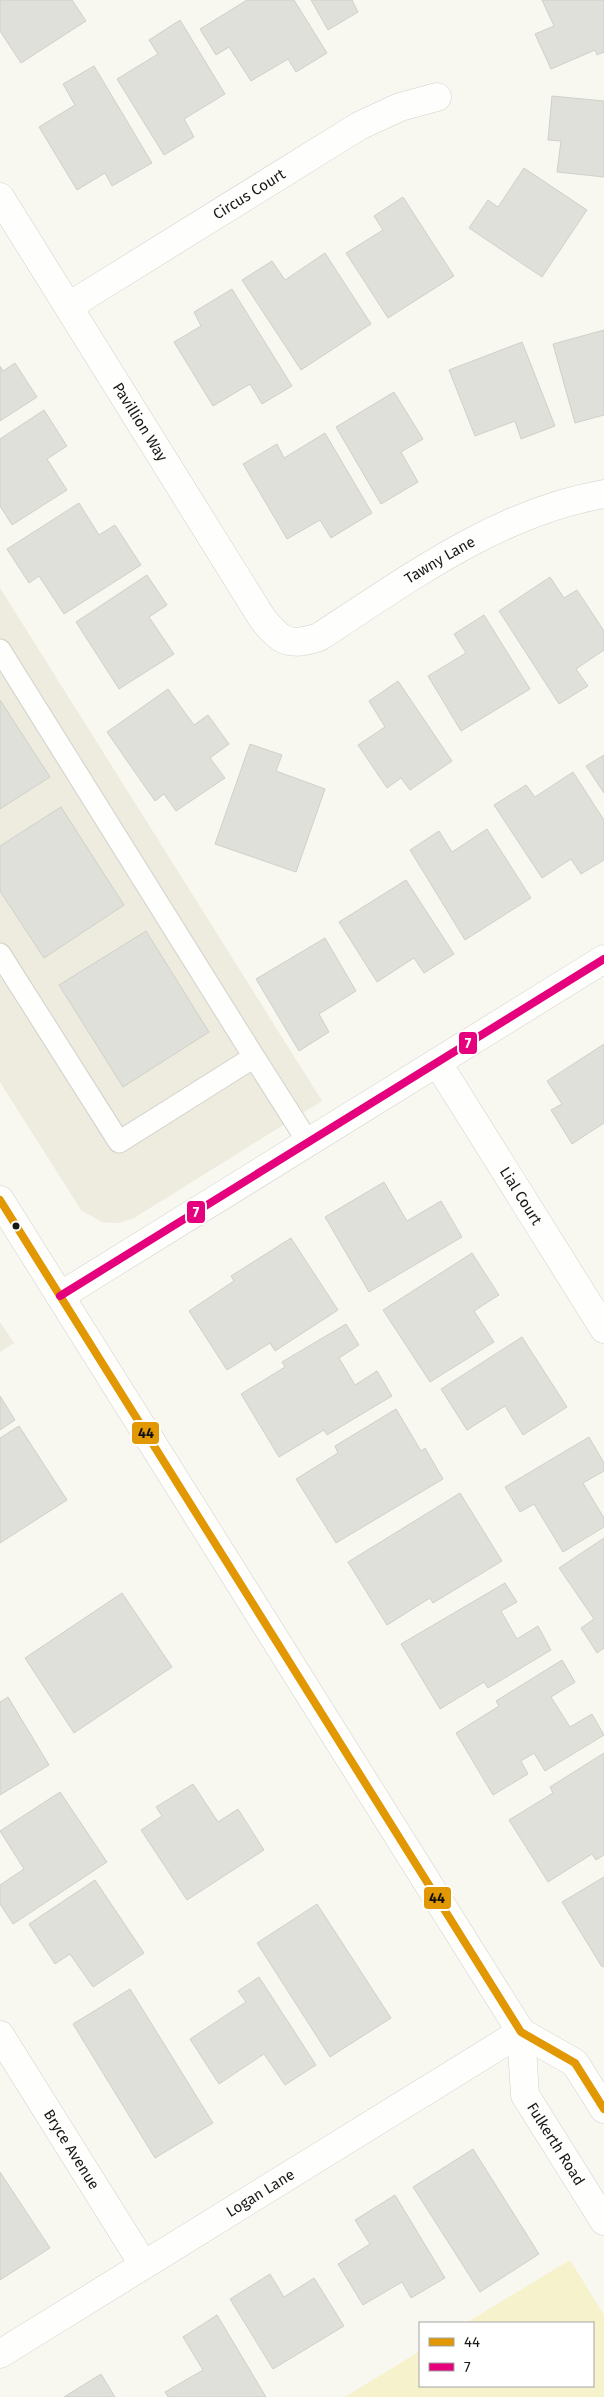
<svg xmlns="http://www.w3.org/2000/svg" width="604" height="2397" viewBox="0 0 604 2397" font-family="'Fira Sans',sans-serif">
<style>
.built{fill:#edecde}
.green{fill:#f6f2cc}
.building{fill:#e0e0da;stroke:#d0d0cb}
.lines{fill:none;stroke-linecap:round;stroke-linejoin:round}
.service-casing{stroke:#d2d1cc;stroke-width:23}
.minor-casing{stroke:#d2d1cc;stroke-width:29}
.tertiary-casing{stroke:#d2d1cc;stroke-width:29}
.service{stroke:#fefefd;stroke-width:21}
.minor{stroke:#fefefd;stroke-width:28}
.tertiary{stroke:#fefefd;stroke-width:28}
.bus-1-casing{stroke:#fff;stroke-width:11}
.bus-2-casing{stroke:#fff;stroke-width:11}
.bus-1{stroke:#e19802;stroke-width:8}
.bus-2{stroke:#e5007d;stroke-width:8}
.bus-dot{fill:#181813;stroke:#fff;stroke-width:2}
.labels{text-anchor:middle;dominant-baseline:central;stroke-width:4;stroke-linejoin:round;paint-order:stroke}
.street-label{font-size:15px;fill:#181813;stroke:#fff}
.line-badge{stroke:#fff;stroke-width:2}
.badge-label{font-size:14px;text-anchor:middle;font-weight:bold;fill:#fff}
.pale-badge-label{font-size:14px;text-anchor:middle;font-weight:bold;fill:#111}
</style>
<rect width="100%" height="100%" fill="#f8f7f0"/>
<path class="built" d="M0 588 322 1101 134 1218 118 1223 102 1222 81 1210 0 1082Z
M0 1322 14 1343 0 1352Z"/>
<path class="green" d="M570 2260 604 2315V2397H345L420 2351V2386H593V2323H466Z"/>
<path class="building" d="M0 0H72L86 21 21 63 0 31Z
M247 0H294L327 53 296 72 288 59 251 81 229 47 216 55 200 29Z
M311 0H352L358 12 328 30Z
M542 0H604V52L597 55 595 50 551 69 535 34 554 26Z
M180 20 225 94 184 119 194 137 164 155 117 79 158 54 149 40Z
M94 66 152 163 112 186 105 173 77 190 39 127 75 105 63 84Z
M552 96 604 101V177L557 172 561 141 548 140Z
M524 168 587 210 542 277 469 228 488 200 498 207Z
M403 197 454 276 388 318 346 253 383 230 374 216Z
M325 253 371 324 301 370 242 280 272 261 285 280Z
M232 289 292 386 262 404 250 384 213 406 174 342 201 326 194 312Z
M604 330V415L575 423 553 344Z
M522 342 555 426 521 439 515 421 475 436 449 370Z
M15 363 37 397 0 421V366L3 371Z
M394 392 423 439 401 452 418 482 381 504 336 427Z
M44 410 67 446 47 459 67 490 12 525 0 506V439Z
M325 433 372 513 331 538 320 520 287 539 243 464 277 444 284 458Z
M79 503 99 535 115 525 141 565 64 614 39 576 29 583 7 549Z
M147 575 167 605 149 617 174 654 119 689 76 622Z
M550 577 564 598 577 590 604 631V650L576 669 588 686 559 704 499 611Z
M484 615 530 689 461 731 428 676 466 653 454 634Z
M398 681 452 761 410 790 401 778 387 788 358 745 385 727 369 701Z
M168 689 194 725 208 715 229 744 210 758 225 778 176 811 164 794 155 801 107 732Z
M0 700 50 777 0 809Z
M250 744 282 755 276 771 325 789 296 872 215 844Z
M604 755V793L586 766Z
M573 772 604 820V860L581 874 571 859 542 878 494 805 526 785 535 797Z
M61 807 124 905 44 958 0 891V846Z
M487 829 531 898 465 940 410 850 439 831 452 852Z
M406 880 454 954 424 973 414 958 377 982 339 922Z
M146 931 209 1032 123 1087 59 985Z
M325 938 356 991 319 1014 329 1032 299 1051 256 979Z
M604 1044V1123L572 1144 551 1110 562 1104 547 1081Z
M384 1182 407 1221 441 1201 462 1237 369 1292 325 1217Z
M291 1238 338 1310 275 1351 270 1343 227 1370 189 1311 234 1281 231 1276Z
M472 1253 499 1295 474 1311 494 1342 430 1382 383 1310Z
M346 1324 359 1345 339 1358 355 1385 377 1371 392 1396 327 1435 324 1430 279 1457 241 1394 285 1367 282 1362Z
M522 1337 567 1407 523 1435 505 1406 467 1430 441 1389Z
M0 1396 15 1420 0 1430Z
M396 1409 421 1451 425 1448 443 1479 336 1543 296 1479 338 1453 335 1446Z
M19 1426 67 1500 0 1543V1438Z
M589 1437 604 1463V1471L583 1483 604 1518V1527L563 1552 534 1504 520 1512 505 1487Z
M460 1493 502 1561 433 1603 430 1598 387 1625 348 1562Z
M604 1538V1648L597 1653 581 1628 594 1619 559 1568Z
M505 1583 517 1602 501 1611 517 1639 538 1626 551 1650 488 1688 484 1682 440 1709 401 1644Z
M122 1593 172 1667 74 1733 25 1658Z
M562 1660 575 1682 551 1697 570 1727 592 1714 604 1735 545 1771 534 1753 521 1761 528 1774 493 1795 456 1733 499 1706 496 1701Z
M8 1697 49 1765 0 1795V1702Z
M604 1753V1855L596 1860 592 1854 548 1882 509 1820 553 1793 550 1787Z
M193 1784 218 1822 238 1809 264 1850 187 1900 141 1830 162 1816 156 1807Z
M60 1792 107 1862 13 1924 0 1904V1885L24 1869 0 1831Z
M604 1877V1966L602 1967 562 1902Z
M95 1880 144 1953 93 1987 70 1954 55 1964 29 1924Z
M317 1904 391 2018 330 2057 257 1943Z
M259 1977 316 2065 285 2085 264 2054 219 2084 190 2039 246 2002 238 1991Z
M130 1989 213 2123 155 2158 73 2024Z
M473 2149 539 2254 480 2292 413 2187Z
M0 2172 50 2248 0 2280Z
M395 2195 445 2278 411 2298 402 2282 363 2305 338 2264 370 2244 355 2220Z
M270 2274 284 2297 314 2278 344 2326 273 2369 230 2299Z
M217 2315 266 2397H168L165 2392 203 2370 183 2337Z
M101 2374 115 2397H64Z"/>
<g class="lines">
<g class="service-casing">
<path id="service" d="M0 650 254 1057
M0 954 119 1142 254 1057 308 1142"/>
</g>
<g class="minor-casing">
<g id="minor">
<path id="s1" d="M0 197 262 618C281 642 289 647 319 637 407 580 498 512 604 494"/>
<path id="s2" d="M69 306 359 126 400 107 437 97"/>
<path id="s3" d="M437 1062 604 1329"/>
<path d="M60 1296 604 959"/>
<path id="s4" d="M0 2035 143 2264"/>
<path id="s5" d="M0 2354 521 2032"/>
</g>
</g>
<g class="tertiary-casing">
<g id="tertiary">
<path d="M0 1200 521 2032 575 2063 604 2109"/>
<path id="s6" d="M521 2032 525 2095 604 2221"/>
</g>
</g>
<use href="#service" class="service"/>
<use href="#minor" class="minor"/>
<use href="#tertiary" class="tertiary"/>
<g class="bus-1-casing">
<path id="bus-1" d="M0 1200 521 2032 575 2063 604 2109"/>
</g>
<g class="bus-2-casing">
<path id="bus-2" d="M60 1296 604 959"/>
</g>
<use href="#bus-1" class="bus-1"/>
<use href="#bus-2" class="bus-2"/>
</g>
<circle class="bus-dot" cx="16" cy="1226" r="4.5"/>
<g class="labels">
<g class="street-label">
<text stroke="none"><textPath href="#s2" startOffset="212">Circus Court</textPath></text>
<text stroke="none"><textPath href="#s1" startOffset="265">Pavillion Way</textPath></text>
<text stroke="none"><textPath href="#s1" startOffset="706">Tawny Lane</textPath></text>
<text stroke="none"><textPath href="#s3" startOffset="158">Lial Court</textPath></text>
<text stroke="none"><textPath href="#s6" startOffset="121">Fulkerth Road</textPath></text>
<text stroke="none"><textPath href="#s4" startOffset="135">Bryce Avenue</textPath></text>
<text stroke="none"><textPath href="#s5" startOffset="306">Logan Lane</textPath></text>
</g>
</g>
<g class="line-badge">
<rect x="458" y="1031" width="20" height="24" rx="5" fill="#e5007d"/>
<rect x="186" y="1200" width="20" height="24" rx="5" fill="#e5007d"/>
<rect x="131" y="1421" width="29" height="24" rx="5" fill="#e19802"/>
<rect x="423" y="1886" width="29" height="24" rx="5" fill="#e19802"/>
</g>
<g class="badge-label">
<text x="468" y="1048">7</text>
<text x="196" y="1217">7</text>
</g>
<g class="pale-badge-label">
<text x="146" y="1438">44</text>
<text x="437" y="1903">44</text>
</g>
<rect x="419" y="2322" width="175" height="65" fill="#ffffff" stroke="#a3a3a1"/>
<rect x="429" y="2338" width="25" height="8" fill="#e19802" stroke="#a3a3a1"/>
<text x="464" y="2347" font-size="15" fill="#181813">44</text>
<rect x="429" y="2363" width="25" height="8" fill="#e5007d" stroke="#a3a3a1"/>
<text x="464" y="2372" font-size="15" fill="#181813">7</text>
</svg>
